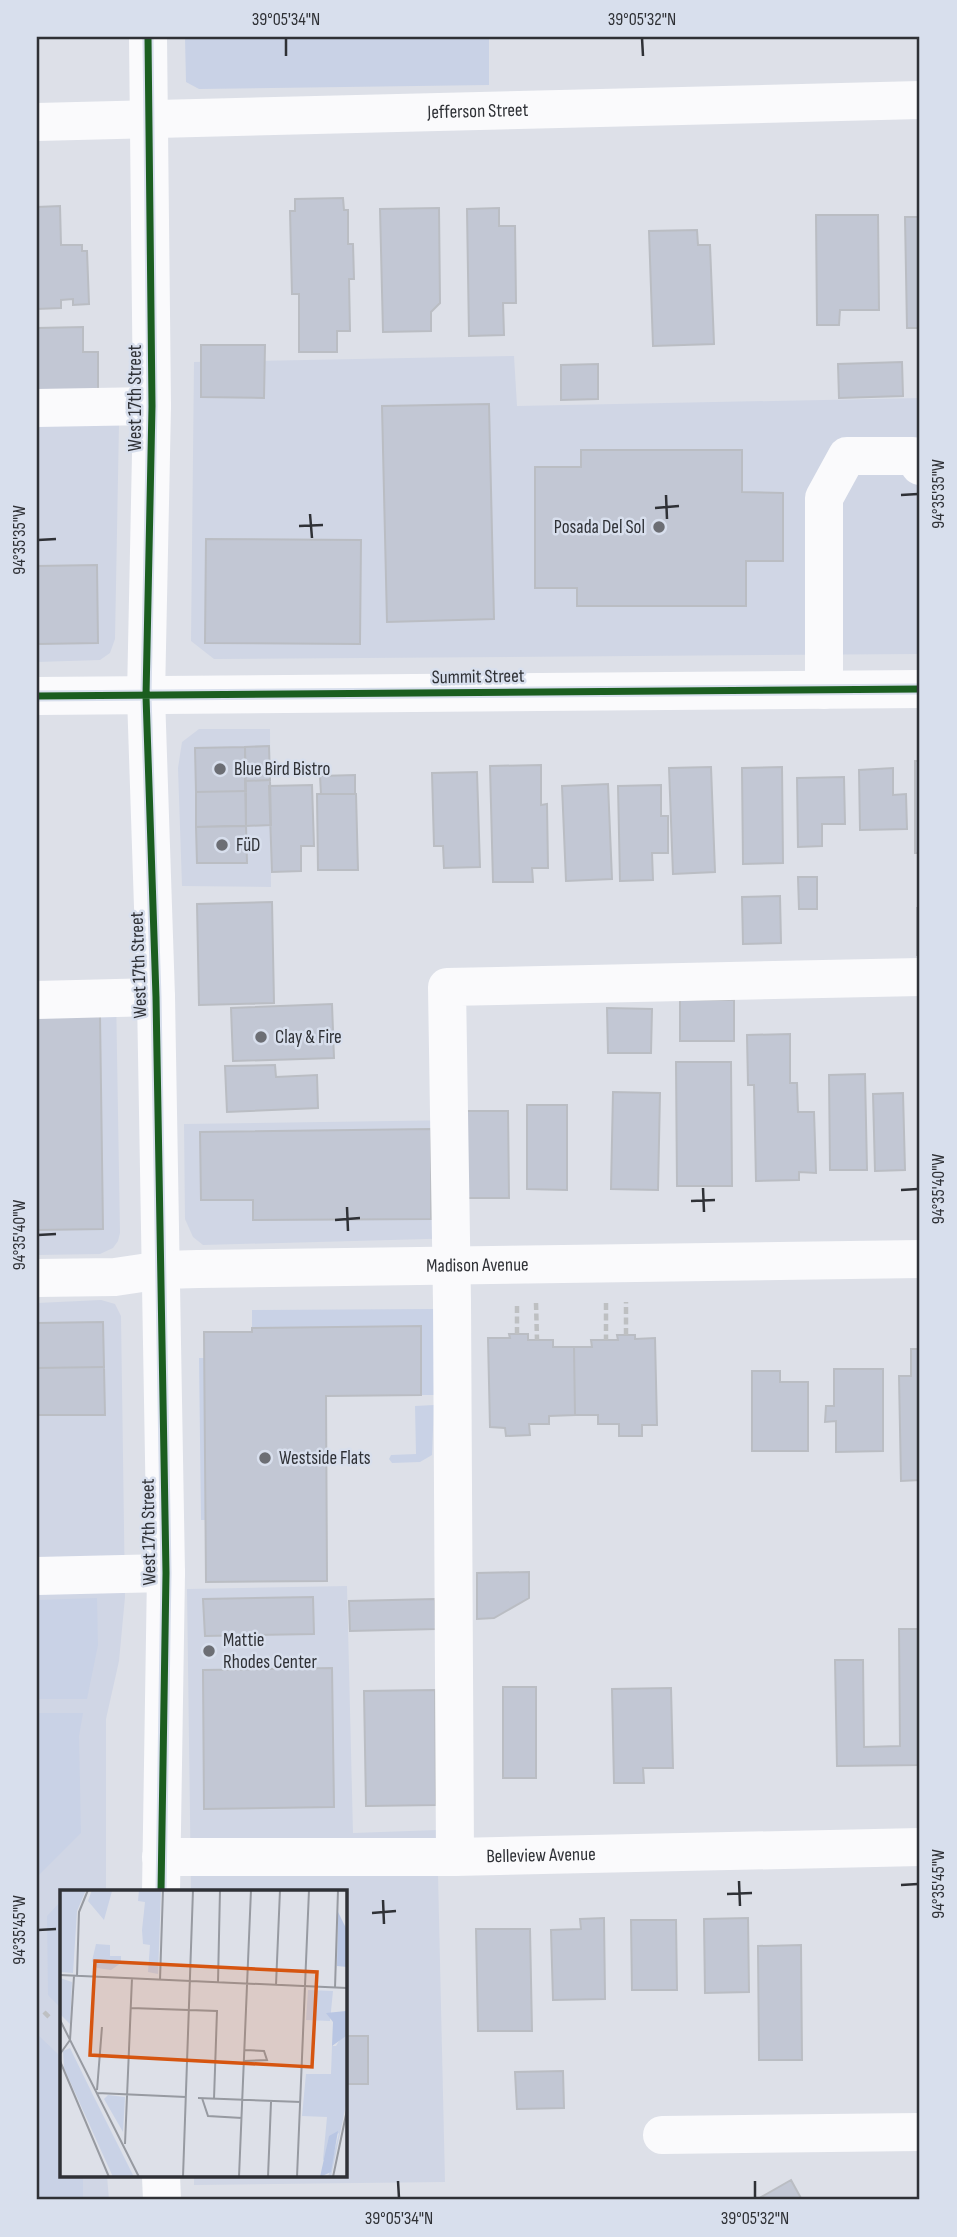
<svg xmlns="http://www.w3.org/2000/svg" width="957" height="2237" viewBox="0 0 957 2237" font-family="'Sofia Sans Condensed',sans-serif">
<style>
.built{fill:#d0d6e5}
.green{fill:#c9d2e6}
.building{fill:#c2c7d4;stroke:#babdc3;stroke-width:2}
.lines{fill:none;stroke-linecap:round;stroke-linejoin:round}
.path{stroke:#bec0c2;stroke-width:4.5;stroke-dasharray:7 3.5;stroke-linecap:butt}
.minor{stroke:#fafafc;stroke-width:38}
.cycleway-casing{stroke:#d8dfed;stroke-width:11}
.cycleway{stroke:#1b5e20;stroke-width:7}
.ticks{fill:none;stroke:#2f3136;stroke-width:2.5}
.poi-dot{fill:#6c6e74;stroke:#d8dfed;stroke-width:2.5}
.labels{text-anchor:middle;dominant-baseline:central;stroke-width:5;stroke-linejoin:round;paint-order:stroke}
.street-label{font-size:19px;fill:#2f3136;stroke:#d8dfed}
.poi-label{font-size:19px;fill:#2f3136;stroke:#d8dfed;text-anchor:start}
.inset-road{fill:none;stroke:#979aa1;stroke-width:2}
.view{fill:#d65510;fill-opacity:0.15;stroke:#d65510;stroke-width:3.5}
.inset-edge{fill:none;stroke:#2f3136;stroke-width:3.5}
.neatline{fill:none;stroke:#2f3136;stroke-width:2.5}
.ticks-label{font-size:18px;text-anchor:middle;fill:#2f3136}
</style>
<rect width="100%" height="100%" fill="#dde0e8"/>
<path class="built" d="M514 356 517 406 920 398V654L214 659 191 641 194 362Z
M119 424 115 639 110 653 100 660 37 662V425Z
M199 729H270L271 887 182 886 178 768 182 742Z
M116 993 120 1233 118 1241 113 1248 100 1254 37 1255V995Z
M462 1120 463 1238 203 1245 193 1237 185 1219 184 1124Z
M101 1300 115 1304 121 1316 125 1597 119 1661 106 1719V1892H61V2176H107L109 2200H37V1303Z
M347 1586 353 1833 437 1830 445 2182 194 2185V2176H345V1892H191L187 1589Z"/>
<path class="green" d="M185 37H489V85L199 89 186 82Z
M434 1309V1395H421V1326L252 1328V1310Z
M199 1358H204L205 1520H201Z
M434 1405 432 1455 420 1462 392 1463 389 1459 391 1455 416 1454 415 1406Z
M97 1598 98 1645 87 1699H37V1600Z
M37 1713H83L79 1736 81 1833 37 1877Z
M61 1901V2008L48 1995 47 1916Z
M37 2034 61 2057V2176H83V2200H37Z"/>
<path class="building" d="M343 198 344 210H348V244H353L354 279H349L350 331H337V352H299V294H292L290 211H295V199Z
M60 206 61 245H82V251H87L89 304 73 305V299L61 300V308L37 309V207Z
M439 208 440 303 431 312V331L383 332 380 209Z
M499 208V226H515L516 303H503L504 335 469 336 467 209Z
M816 215H878L879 310H840L839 325H817Z
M905 217H920V328H907Z
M697 230 698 245H710L714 344 653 346 649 231Z
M83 327V352H98V393L37 395V328Z
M201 345H265L264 398 201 397Z
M902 362 903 396 839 398 838 364Z
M598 364V399L561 400V365Z
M489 404 494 619 387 622 382 406Z
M581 450H742V492L783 493V561H746V606H577V588H535V467H581Z
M206 539 361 540 360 644 205 643Z
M97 565 98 643 37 644V566Z
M269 746 270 780 245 781V747Z
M245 747 246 791 196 792 195 748Z
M915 761H920V853H915Z
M541 765V805L547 804 548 868H532L533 882H493L490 766Z
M711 767 715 872 673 874 669 768Z
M782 767 783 863 743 864 742 768Z
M893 768V795L906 794 907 829 860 830 859 770Z
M477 772 480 867 444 868 443 846H434L432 773Z
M355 775V794H321L320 776Z
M844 777 845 824H822V846L798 847 797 778Z
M270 780 271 825 246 826 245 781Z
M608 784 612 879 566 881 562 786Z
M312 785 314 846H301V871L272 872 269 786Z
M661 785V816H668V853H652L653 880 620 881 618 786Z
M246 791V826L196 827V792Z
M317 794H356L358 870H318Z
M225 826H246L247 863H197L196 827Z
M798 877H817V909H799Z
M780 896 781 943 743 944 742 897Z
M272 902 274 1003 199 1005 197 904Z
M917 908H920V955H917Z
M680 1000H734V1041H680Z
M332 1004 334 1058 233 1061 231 1008Z
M607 1008 652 1009 651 1053H608Z
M100 1016 103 1229 37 1230V1017Z
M790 1034V1083H797L798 1112H814L816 1173 799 1172V1180L756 1181 754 1085H748L747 1035Z
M676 1062H731L732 1186H677Z
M275 1065 276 1077 317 1075 318 1108 227 1112 225 1066Z
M865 1074 867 1170H830L829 1075Z
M613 1092 660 1093 658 1190 611 1189Z
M903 1093 905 1170 875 1171 873 1094Z
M527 1105H567V1190L527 1189Z
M466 1111H508L509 1198H467Z
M431 1129V1219L253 1220V1200H201L200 1132Z
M103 1322 104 1367 37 1368V1323Z
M421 1326V1395L326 1396 327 1581 206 1582 204 1332H252V1328Z
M509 1334H528V1340H553V1347H574L575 1415 549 1416V1424H529L530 1435 506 1436 505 1428 490 1427 488 1338H510Z
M617 1335H635V1339L655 1338 657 1425H642V1436H619V1424H598V1415H575L574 1347H592L591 1340H618Z
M911 1349H920V1480L901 1481 899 1376H911Z
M104 1367 105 1415H37V1368Z
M834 1369H883V1451L836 1452V1421L825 1422 826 1406H834Z
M752 1371H780V1382H808V1451H752Z
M529 1572V1598L494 1618 477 1619V1573Z
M313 1597 314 1634 205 1636 203 1599Z
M435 1599 436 1629 350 1631 349 1601Z
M899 1629H920V1765L837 1766 835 1660H863L864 1747 900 1746Z
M332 1668 334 1807 204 1809 203 1670Z
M503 1687H536V1778H503Z
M671 1688 673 1768H643L644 1783H614L612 1689Z
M435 1690 436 1805 366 1806 364 1691Z
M604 1918 605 1999 553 2000 551 1930 581 1929 580 1919Z
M748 1918 749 1992 705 1993 704 1919Z
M631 1920H676L677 1990H632Z
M476 1929H530L532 2031H478Z
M801 1945 802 2060H759L758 1946Z
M345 2036H368V2084H345Z
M563 2071 564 2108 517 2109 515 2072Z
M791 2180 802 2200H756Z"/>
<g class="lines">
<path class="path" d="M536 1303 537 1340
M606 1303V1340
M517 1334V1304
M626 1335V1302
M44 2012 50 2018"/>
<g class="minor">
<path d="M148 37 152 406 146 696 156 997 166 1573 161 1892"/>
<path id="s1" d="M37 122 920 100"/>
<path d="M37 408 152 406"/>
<path d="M824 690V498L847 456H913L920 466"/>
<path d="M37 696 920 689"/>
<path d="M37 1000 156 997"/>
<path id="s2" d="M37 1278 115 1277 162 1270 198 1269 920 1259"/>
<path d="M37 1576 166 1573"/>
<path id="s3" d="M161 1857H455L920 1847"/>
<path d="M455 1857 452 1302 447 987 920 977"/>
<path d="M662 2135 920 2132"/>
<path d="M161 2176 162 2200"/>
</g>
<g class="cycleway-casing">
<path id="cycleway" d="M148 37 152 406 146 696 156 997 166 1573 161 1892
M37 696 920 689"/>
</g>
<use href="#cycleway" class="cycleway"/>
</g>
<path class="ticks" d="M286 38V56M642 38 643 56M666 495 667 519M901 495 918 494M655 508 679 506M310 514 312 538M299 526 323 525M38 540 56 539M703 1188 704 1212M901 1190 918 1189M691 1201 715 1200M347 1207 348 1231M335 1220 360 1218M38 1235 56 1234M739 1881 740 1906M901 1885 918 1884M727 1894 752 1893M383 1900 384 1924M372 1913 396 1911M38 1930 56 1929M398 2181 399 2198M755 2181V2198"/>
<g class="poi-dot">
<circle cx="659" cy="527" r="7"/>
<circle cx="220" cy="769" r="7"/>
<circle cx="222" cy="845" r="7"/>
<circle cx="261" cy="1037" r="7"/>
<circle cx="265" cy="1458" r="7"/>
<circle cx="209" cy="1651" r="7"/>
</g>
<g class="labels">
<g class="street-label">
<text stroke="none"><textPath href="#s1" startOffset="441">Jefferson Street</textPath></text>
<text transform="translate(135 398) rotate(-90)">West 17th Street</text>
<text transform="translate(478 677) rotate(-1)">Summit Street</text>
<text transform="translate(139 965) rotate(-92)">West 17th Street</text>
<text stroke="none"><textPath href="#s2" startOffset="441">Madison Avenue</textPath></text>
<text transform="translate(149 1532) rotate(-91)">West 17th Street</text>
<text stroke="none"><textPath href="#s3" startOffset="380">Belleview Avenue</textPath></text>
</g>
<g class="poi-label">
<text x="645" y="527" text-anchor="end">Posada Del Sol</text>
<text x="234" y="769">Blue Bird Bistro</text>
<text x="236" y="845">FüD</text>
<text x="275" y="1037">Clay &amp; Fire</text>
<text x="279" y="1458">Westside Flats</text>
<text x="223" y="1640">Mattie<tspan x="223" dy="22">Rhodes Center</tspan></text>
</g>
</g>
<g transform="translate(60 1890)">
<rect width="287" height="287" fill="#dde0e8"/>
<path d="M0 0H26L17 21 13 83 0 82ZM32 0 52 1 44 30 28 11ZM79 0H101L98 84 88 82 90 55 83 54 82 40 85 12 78 11ZM36 54 50 55V66H61V73L51 80 37 78 32 71ZM0 88 12 92 10 134 0 124ZM248 100 273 101 270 131 246 130ZM287 137V210L271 287H268L279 243 268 250 267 268 263 270 267 227 242 226 246 184H271L272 156H276ZM10 158 32 203 74 287H53L4 178 3 161ZM48 205 65 207 63 242 44 209Z" fill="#c9d2e6"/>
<path d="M278 22 287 40V77L277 76ZM287 104 286 146 272 156 273 132 266 123 286 121ZM278 241 271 282 260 287 269 246Z" fill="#b9c6e3"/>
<path class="inset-road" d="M0 85 287 98M17 86 19 22 28 0M100 90 103 0M158 92 160 0M216 95 220 0M275 98 278 0M71 118 157 121 154 209M0 130 79 287M0 164 10 150 14 86M0 171 49 287M184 171 207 170 204 161 185 160M37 200 42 137M37 203 126 207M138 208 241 212M142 208 148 226 182 228M65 254 72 88M123 287 133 0M179 287 191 0M208 287 211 212M237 287 249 0M273 287 287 220"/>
<path class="view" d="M35 71 257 82 252 177 30 165Z"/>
<rect width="287" height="287" class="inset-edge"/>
</g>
<rect width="957" height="2237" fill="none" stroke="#d8dfed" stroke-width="77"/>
<rect x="38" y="38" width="880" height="2160" class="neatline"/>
<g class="ticks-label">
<text x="286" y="25">39°05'34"N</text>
<text x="642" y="25">39°05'32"N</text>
<text transform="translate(938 494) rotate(-90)" y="6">94°35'35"W</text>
<text transform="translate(19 540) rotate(-90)" y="6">94°35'35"W</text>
<text transform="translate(938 1189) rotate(-90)" y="6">94°35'40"W</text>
<text transform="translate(19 1235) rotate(-90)" y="6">94°35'40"W</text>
<text transform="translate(938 1884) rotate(-90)" y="6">94°35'45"W</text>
<text transform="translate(19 1930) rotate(-90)" y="6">94°35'45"W</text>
<text x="399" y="2224">39°05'34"N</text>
<text x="755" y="2224">39°05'32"N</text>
</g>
</svg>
